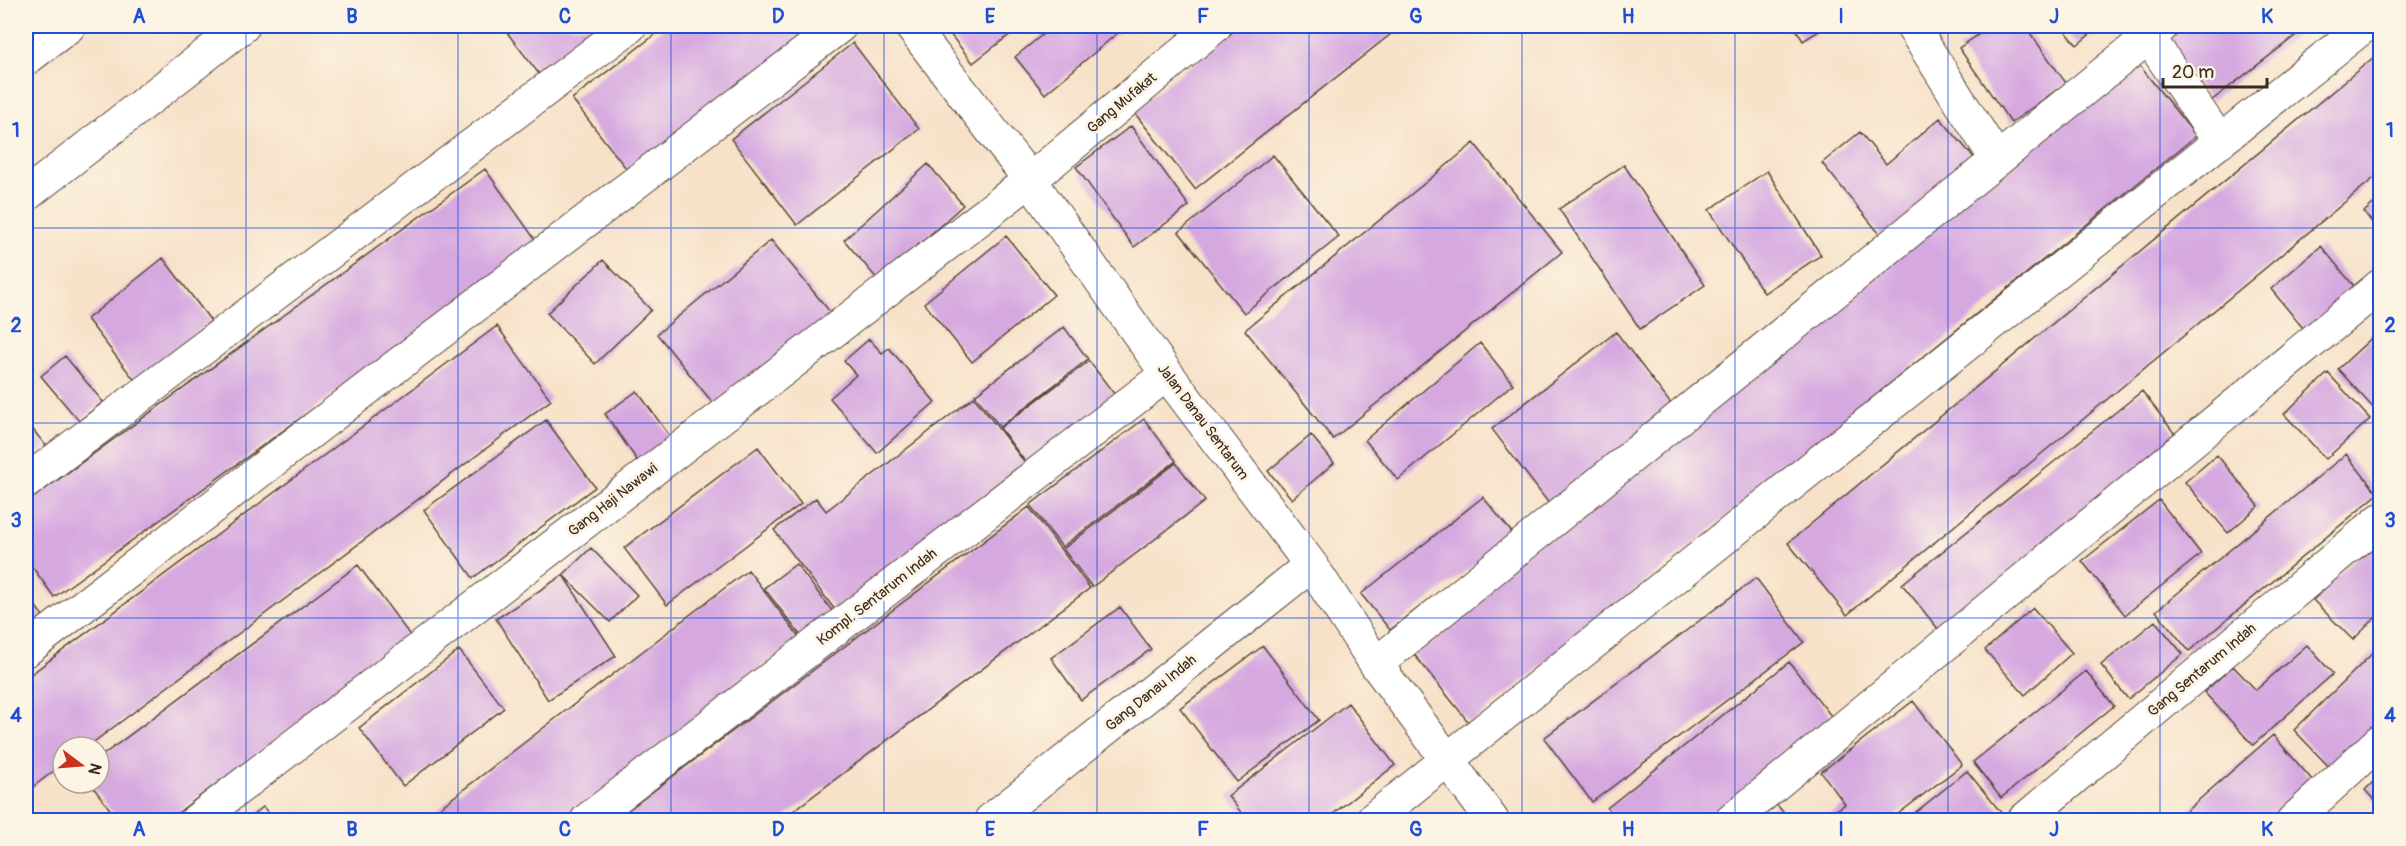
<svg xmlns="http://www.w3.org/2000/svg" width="2406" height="846" viewBox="0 0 2406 846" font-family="Pangolin,sans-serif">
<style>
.building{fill:#d5a8e0}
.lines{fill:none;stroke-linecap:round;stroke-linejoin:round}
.minor-casing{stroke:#574638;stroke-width:35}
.minor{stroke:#fff;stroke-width:33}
.grid{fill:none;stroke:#1d4ed8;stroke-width:1.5;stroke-opacity:0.55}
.labels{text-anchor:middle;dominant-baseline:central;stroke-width:6;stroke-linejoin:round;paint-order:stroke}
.street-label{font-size:15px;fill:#3b2a1e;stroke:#fcf5e5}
.neatline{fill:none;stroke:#1d4ed8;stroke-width:2}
.grid-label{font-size:20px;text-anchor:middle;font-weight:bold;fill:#1d4ed8}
</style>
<rect width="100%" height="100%" fill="#fcf5e5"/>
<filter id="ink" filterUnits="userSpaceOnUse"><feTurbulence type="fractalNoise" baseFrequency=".0167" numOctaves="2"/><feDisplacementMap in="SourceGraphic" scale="12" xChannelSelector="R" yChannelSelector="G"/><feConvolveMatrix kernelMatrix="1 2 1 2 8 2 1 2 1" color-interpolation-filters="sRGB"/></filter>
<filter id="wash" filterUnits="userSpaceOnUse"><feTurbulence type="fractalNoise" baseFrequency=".008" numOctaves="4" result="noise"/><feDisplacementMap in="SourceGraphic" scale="24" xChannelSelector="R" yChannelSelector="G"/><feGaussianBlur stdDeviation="1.35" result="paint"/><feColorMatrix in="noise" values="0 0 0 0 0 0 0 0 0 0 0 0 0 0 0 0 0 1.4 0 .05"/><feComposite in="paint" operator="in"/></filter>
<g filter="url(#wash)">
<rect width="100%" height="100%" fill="#f7e2c9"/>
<g id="blocks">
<path class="building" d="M502 26H620L546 83Z
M666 26H823L632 176 572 99Z
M948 26H1021L973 63 945 28Z
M1053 26H1116L1120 31 1045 94 1015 57Z
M1240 26H1401L1195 189 1133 111Z
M1794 26H1827L1803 41Z
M1991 26H2025L2066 83 2011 123 1959 48Z
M2061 26H2100L2077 45Z
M2171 26H2308L2211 101 2159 35Z
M853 43 919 129 797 225 731 139Z
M2380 52V173L1847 615 1788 543Z
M2135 60 2196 136 1470 724 1409 648Z
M1940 118 1976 160 1883 238 1822 163 1860 132 1886 164Z
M1131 126 1189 206 1134 247 1076 167Z
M1474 143 1562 252 1333 439 1245 330Z
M1273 155 1339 237 1244 313 1179 232Z
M928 164 963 205 879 281 844 240Z
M1624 165 1705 285 1640 329 1559 209Z
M485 169 539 245 54 597 26 558V503Z
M1767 171 1821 255 1764 293 1709 210Z
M2380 198V232L2364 212Z
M1006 236 1054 295 972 362 924 303Z
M771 240 835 318 721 413 657 334Z
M2321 246 2362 296 2311 338 2271 289Z
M163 258 211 321 136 382 87 319Z
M603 260 651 310 595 364 547 313Z
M497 326 551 400 87 747H63V764L26 792V678Z
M1064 327 1088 359 1000 427 975 395Z
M1616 332 1674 408 1550 505 1492 429Z
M2378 332 2380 335V409L2377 412 2338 369Z
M869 339 882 353 889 348 935 402 877 453 830 398 856 375 844 361Z
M1480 343 1513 384 1398 480 1365 440Z
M65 356 103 402 79 421 41 376Z
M1089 361 1115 395 1026 463 1000 428Z
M2328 373 2370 419 2326 459 2284 414Z
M637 391 672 439 639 463 605 414Z
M2142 391 2181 442 1942 634 1902 584Z
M974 397 1026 464 835 610 774 530 816 498 826 511Z
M1144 419 1176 461 1062 547 1030 505Z
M546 420 595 487 473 578 424 510Z
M26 421 46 446 26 463Z
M1311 435 1334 463 1292 499 1268 471Z
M758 447 801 504 667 605 624 548Z
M2346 454 2378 494 2189 651 2156 611Z
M2217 455 2259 506 2228 533 2185 482Z
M1176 463 1205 501 1092 587 1063 549Z
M1483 497 1513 534 1390 630 1361 594Z
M2159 500 2201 554 2125 615 2082 561Z
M1029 507 1090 588 781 820H615Z
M2380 533V613L2353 640 2313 600Z
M591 548 637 595 610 622 563 575Z
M796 564 833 612 801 636 764 588Z
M358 565 412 638 168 820H118L90 783H99V758Z
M748 570 800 638 563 820H424Z
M563 575 616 656 548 700 496 619Z
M1756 578 1804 642 1592 802 1544 738Z
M26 594 43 616 26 630Z
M1120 607 1151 649 1081 700 1051 658Z
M2033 608 2072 653 2025 695 1985 650Z
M2155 621 2183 654 2128 699 2101 665Z
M2307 645 2333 674 2253 745 2204 692 2233 666 2256 690Z
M1263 646 1319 720 1237 782 1180 708Z
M2380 646V727L2334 772 2294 730Z
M459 650 504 708 403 786 359 728Z
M1789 662 1835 721 1710 820H1617L1607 808Z
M2086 671 2114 706 2001 798 1973 762Z
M1913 701 1962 765 1890 820H1823L1845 804 1821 772Z
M1348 703 1395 765 1325 820H1247L1228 796Z
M2273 735 2320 789 2284 820H2176Z
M1967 771 2004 816 1998 820H1906Z
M2380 775V806L2365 790Z
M1777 805 1790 820H1758Z
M263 807 275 820H247Z"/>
</g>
</g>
<g filter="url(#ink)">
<use href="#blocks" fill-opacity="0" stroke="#574638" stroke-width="1.5"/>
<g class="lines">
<g class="minor-casing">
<path id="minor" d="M911 26 1030 180 1167 374 1311 565 1376 664 1492 820
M1912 26 1997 160
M2141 26 2220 142
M26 59 69 26
M26 195 243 26
M26 482 630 26
M26 650 840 26
M1376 664 2162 26
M197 820 1030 180 1215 26
M587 820 1167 374
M991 820 1311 565
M1372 820 2364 26
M1732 820 2380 286
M2024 820 2380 520
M2294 820 2380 741"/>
</g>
<use href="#minor" class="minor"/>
</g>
</g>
<path class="grid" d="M246 26V820M458 26V820M671 26V820M884 26V820M1097 26V820M1309 26V820M1522 26V820M1735 26V820M1948 26V820M2160 26V820M26 228H2380M26 423H2380M26 618H2380"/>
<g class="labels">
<g class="street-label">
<text transform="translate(1122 103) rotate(-40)">Gang Mufakat</text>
<text transform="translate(1203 422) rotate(53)">Jalan Danau Sentarum</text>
<text transform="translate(613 500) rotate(-38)">Gang Haji Nawawi</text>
<text transform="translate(877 597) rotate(-38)">Kompl. Sentarum Indah</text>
<text transform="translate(2202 670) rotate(-40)">Gang Sentarum Indah</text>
<text transform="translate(1151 693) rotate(-39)">Gang Danau Indah</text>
</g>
</g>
<rect width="2406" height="846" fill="none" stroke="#fcf5e5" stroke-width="66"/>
<g transform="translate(81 765) rotate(106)"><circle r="28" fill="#fcf5e5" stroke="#afa495" stroke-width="1.5"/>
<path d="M0-4.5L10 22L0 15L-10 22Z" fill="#c8321e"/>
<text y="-9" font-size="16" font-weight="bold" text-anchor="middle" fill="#3b2a1e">N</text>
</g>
<path d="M2163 78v9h104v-9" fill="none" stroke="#3b2a1e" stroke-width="3"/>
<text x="2172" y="78" font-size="18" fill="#3b2a1e" stroke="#fcf5e5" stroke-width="4.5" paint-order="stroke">20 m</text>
<rect x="33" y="33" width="2340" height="780" class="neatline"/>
<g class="grid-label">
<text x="139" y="23">A</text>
<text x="352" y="23">B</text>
<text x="565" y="23">C</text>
<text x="778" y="23">D</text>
<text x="990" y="23">E</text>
<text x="1203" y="23">F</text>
<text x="1416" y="23">G</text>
<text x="1628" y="23">H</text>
<text x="1841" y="23">I</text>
<text x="2054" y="23">J</text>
<text x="2267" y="23">K</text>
<text x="16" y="137">1</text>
<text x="2390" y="137">1</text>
<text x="16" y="332">2</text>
<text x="2390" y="332">2</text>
<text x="16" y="527">3</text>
<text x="2390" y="527">3</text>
<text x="16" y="722">4</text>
<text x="2390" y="722">4</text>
<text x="139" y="836">A</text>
<text x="352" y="836">B</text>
<text x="565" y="836">C</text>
<text x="778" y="836">D</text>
<text x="990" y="836">E</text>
<text x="1203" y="836">F</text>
<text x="1416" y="836">G</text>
<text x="1628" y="836">H</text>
<text x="1841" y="836">I</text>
<text x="2054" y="836">J</text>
<text x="2267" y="836">K</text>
</g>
</svg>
